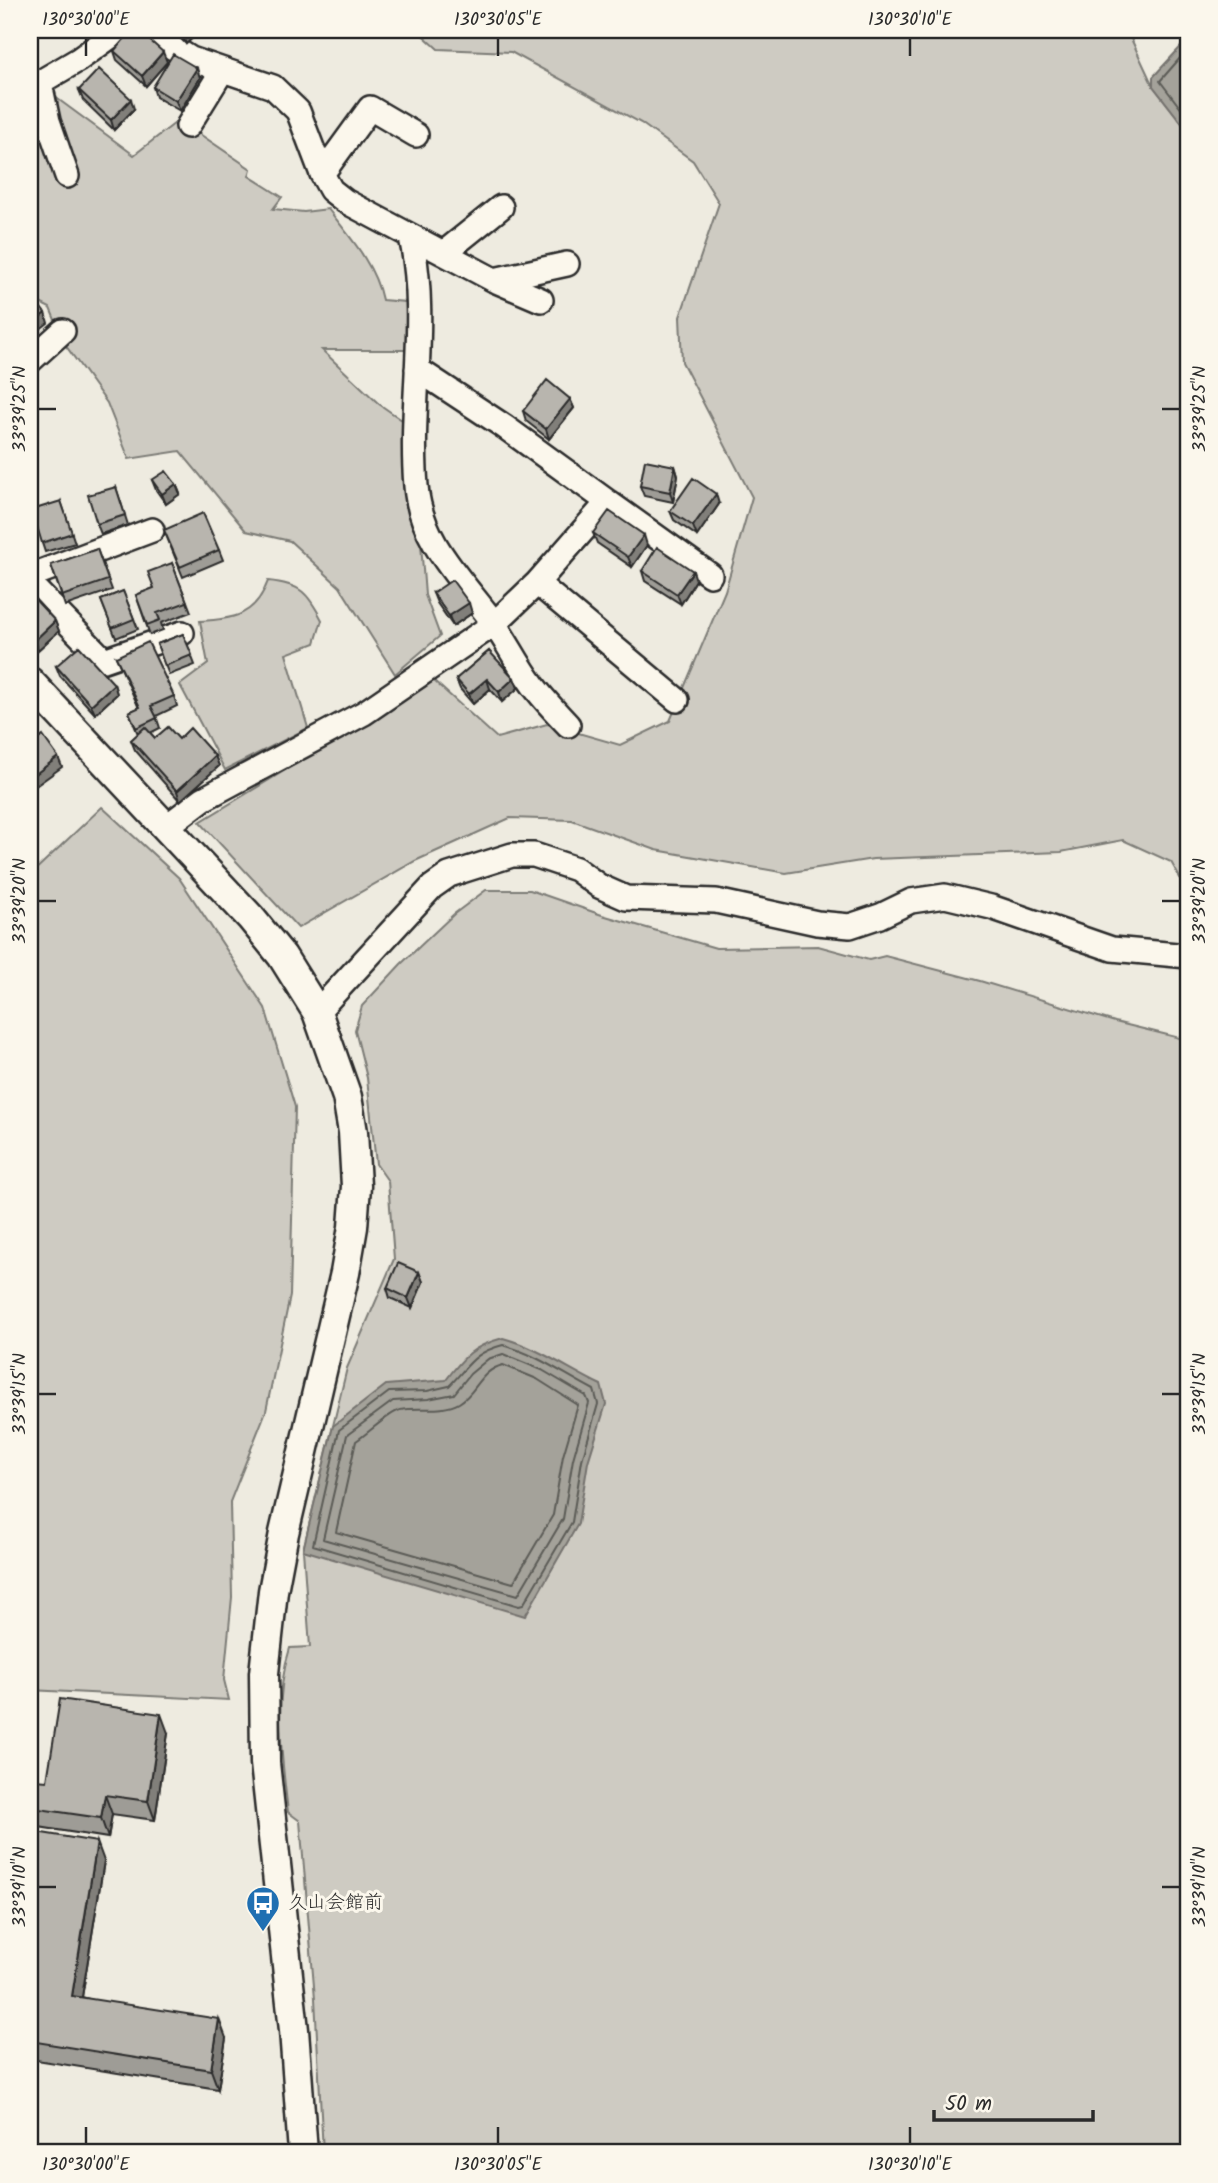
<svg xmlns="http://www.w3.org/2000/svg" width="1218" height="2183" viewBox="0 0 1218 2183" font-family="Kalam,'Klee One',sans-serif">
<style>
.green{fill:#cecbc2;stroke:#7c7b76;stroke-width:2}
.water{fill:#a4a29a;stroke:#74726e;stroke-width:2}
.lines{fill:none;stroke-linecap:round;stroke-linejoin:round}
.shore{stroke:#5b5b57;stroke-width:2}
.minor-casing{stroke:#2b2b2b;stroke-width:28}
.tertiary-casing{stroke:#2b2b2b;stroke-width:33}
.minor{stroke:#fbf7ec;stroke-width:23}
.tertiary{stroke:#fbf7ec;stroke-width:28}
.wall{fill:#9e9c96;stroke:#2b2b2b;stroke-width:2}
.shaded-wall{fill:#817f7a;stroke:#2b2b2b;stroke-width:2}
.building{fill:#b8b5ae;stroke:#2b2b2b;stroke-width:2}
.ticks{fill:none;stroke:#2b2b2b;stroke-width:2.5}
.labels{text-anchor:middle;dominant-baseline:central;stroke-width:6;stroke-linejoin:round;paint-order:stroke}
.poi-label{font-size:19px;fill:#2b2b2b;stroke:#fbf7ec;text-anchor:start}
.neatline{fill:none;stroke:#2b2b2b;stroke-width:2.5}
.ticks-label{font-size:18px;text-anchor:middle;fill:#2b2b2b}
</style>
<rect width="100%" height="100%" fill="#eeebe0"/>
<filter id="ink" filterUnits="userSpaceOnUse"><feTurbulence type="fractalNoise" baseFrequency=".0143" numOctaves="2"/><feDisplacementMap in="SourceGraphic" scale="14" xChannelSelector="R" yChannelSelector="G"/><feConvolveMatrix kernelMatrix="1 2 1 2 8 2 1 2 1" color-interpolation-filters="sRGB"/></filter>
<g filter="url(#ink)">
<path class="green" d="M417 30H1127L1153 86 1188 131V892L1171 862 1123 840 1061 852 873 859 786 873 656 850 572 820 510 818 415 861 298 928 200 822 433 680 497 738 547 724 620 745 670 721 725 591 752 497 682 362 680 317 719 203 693 161 641 123 511 52 438 49Z
M51 94 134 155 179 120 251 169 249 176 282 197 273 209 304 212 328 209C350 237 375 265 382 300L418 303 411 350H322L379 404 412 427 430 523 421 544 425 595 440 636 395 674 340 587 290 541 246 531 180 451 129 459 107 403 66 346 70 327H58L50 308 38 302 30 274V117L33 106Z
M268 581C301 584 308 593 322 620L315 643 286 654 308 728 225 770 180 685 208 664 200 621C234 619 255 616 268 581Z
M102 807 179 878 265 1008 295 1107 290 1296 266 1411 230 1502 232 1597 224 1680 229 1700 30 1690V875Z
M486 890H530L602 915 716 948 818 946 869 960 885 956 980 981 1115 1022 1188 1040V2153H323L315 1998 300 1821 288 1812C282 1759 273 1700 290 1648L310 1647 303 1550 347 1368 394 1259 388 1181 376 1164 367 1078 355 1030 362 1006 401 964 454 914Z"/>
<path class="water" d="M1188 39V131L1153 86V77Z
M503 1338C539 1348 568 1369 601 1385L606 1404 588 1462 578 1524 525 1616 303 1550 333 1426 386 1385 446 1380C464 1356 473 1346 503 1338Z"/>
<g class="lines">
<path class="shore" d="M1188 49 1160 81 1188 118
M503 1345C536 1354 563 1374 594 1390L598 1404 582 1460 572 1522 523 1605 519 1606 313 1545 339 1430 389 1392 427 1391 449 1386C469 1366 472 1353 503 1345Z
M503 1354 542 1370 586 1396 589 1403 573 1459 563 1519 518 1595 323 1539 347 1435 393 1401 428 1399 454 1394 470 1374 488 1359Z
M503 1365 537 1379 578 1405 563 1456 553 1515 513 1583 336 1532 356 1441C367 1434 389 1413 400 1410 419 1406 441 1413 459 1403 477 1393 479 1371 503 1365Z"/>
<g class="minor-casing">
<path id="minor" d="M145 30 191 59 273 87 298 111 322 174 331 190 345 201 494 280 541 300
M40 83 48 121 67 176
M30 88 78 60 114 34 115 30
M188 126 222 71
M322 174 370 108 416 135
M411 237C429 319 409 403 416 486 420 541 462 580 493 622 507 642 518 665 533 685 543 699 556 712 568 725
M445 252 501 207
M494 280 567 264
M30 361 63 331
M608 502 710 575
M30 576 152 530
M537 583 677 700
M30 584 104 660 182 633
M166 827 203 799 364 713 494 624 537 583 608 502 505 427 417 369
M317 1012 432 887 449 875 512 855H534L576 869 599 886 626 898 716 901 817 923 850 926 880 916 911 901 945 896 991 907 1112 949 1188 956"/>
</g>
<g class="tertiary-casing">
<path id="tertiary" d="M30 682 251 918 282 956 317 1012 347 1097 353 1132 356 1186 353 1227 345 1273 284 1533 273 1591 264 1673 265 1763 294 2030 303 2153"/>
</g>
<use href="#minor" class="minor"/>
<use href="#tertiary" class="tertiary"/>
</g>
<path class="wall" d="M172 30H201L186 44Z
M114 51 167 62 146 86 117 60Z
M200 78 180 111 156 97 153 87Z
M79 90 134 109 114 130 83 100Z
M570 399 574 408 549 439 526 421 523 411Z
M675 466 678 476 673 502 644 496 640 486Z
M152 480 176 484 180 494 166 504 156 490Z
M116 487 128 525 101 534 97 524Z
M61 501 75 543 45 552 42 543Z
M719 504 697 536 674 520 670 511Z
M164 530 219 550 223 560 183 577Z
M593 533 647 545 632 567 597 543Z
M97 549 112 590 65 606 51 565Z
M172 563 191 612 161 623 163 630 150 635 136 595 154 588Z
M642 571 696 580 681 604 645 581Z
M123 591 138 629 116 638 101 600Z
M433 593 472 613 453 626 437 603Z
M30 594 55 621 59 631 38 650 30 641Z
M183 634 195 665 169 675 157 644Z
M489 651 518 688 502 702 490 689 473 704 460 689 456 679Z
M116 657 174 696 177 706 156 716 160 728 150 733 155 738 179 739 215 756 219 766 180 801 135 750 131 740 138 734 129 712 139 708Z
M56 666 114 684 117 694 95 714 60 676Z
M419 1272 423 1282 412 1308 390 1298 387 1288Z
M168 1733 155 1820 112 1814 108 1838 39 1827 32 1808 47 1781Z
M30 1831 104 1861 82 1997 226 2038 218 2089 30 2059Z"/>
<path class="shaded-wall" d="M187 30H201L186 44 182 34Z
M163 52 167 62 146 86 142 76Z
M197 68 200 78 180 111 176 101Z
M131 99 134 109 114 130 111 120Z
M45 313 48 323 30 337V325Z
M570 399 574 408 549 439 546 429Z
M675 466 678 476 673 502 670 492Z
M176 484 180 494 166 504 162 494Z
M716 494 719 504 697 536 693 526Z
M644 535 647 545 632 567 628 557Z
M693 571 696 580 681 604 677 594Z
M469 603 472 613 453 626 449 616Z
M55 621 59 631 38 650 35 640Z
M514 678 518 688 502 702 499 692Z
M487 679 490 689 473 704 469 694Z
M114 684 117 694 95 714 91 705Z
M215 756 219 766 180 801 177 791Z
M58 757 62 767 30 790V778Z
M419 1272 423 1282 412 1308 408 1298Z
M161 1714 168 1733 155 1820 148 1801Z
M105 1795 112 1814 108 1838 101 1818Z
M97 1842 104 1861 79 2015 72 1996Z
M219 2019 226 2038 218 2089 211 2070Z"/>
<path class="building" d="M132 30H138L163 52 142 76 114 51Z
M178 30H187L182 34Z
M173 54 197 68 176 101 153 87Z
M99 69 131 99 111 120 79 90Z
M30 294 45 313 30 325Z
M547 380 570 399 546 429 523 411Z
M645 460 675 466 670 492 640 486Z
M166 471 176 484 162 494 152 480Z
M693 478 716 494 693 526 670 511Z
M116 487 125 515 97 524 88 495Z
M61 501 72 533 42 543 32 510Z
M609 511 644 535 628 557 593 533Z
M203 513 219 550 180 567 164 530Z
M657 547 693 571 677 594 642 571Z
M97 549 108 580 62 596 51 565Z
M172 563 187 602 157 613 160 620 147 625 136 595 154 588 148 572Z
M452 580 469 603 449 616 433 593Z
M123 591 134 619 112 628 101 600Z
M30 594 55 621 35 640 30 635Z
M183 634 192 655 165 666 157 644Z
M148 642 174 696 151 706 157 718 136 728 129 712 140 707 116 657Z
M79 646 114 684 91 705 56 666Z
M489 651 514 678 499 692 487 679 469 694 456 679Z
M145 727 155 738 168 727 179 739 190 728 215 756 177 791 131 740Z
M43 736 58 757 30 778V745Z
M398 1263 419 1272 408 1298 387 1288Z
M60 1699 161 1714 148 1801 105 1795 101 1818 32 1808 36 1780 47 1781Z
M30 1831 97 1842 72 1996 219 2019 211 2070 30 2041Z"/>
</g>
<path class="ticks" d="M86 38V56M498 38V56M910 38V56M38 409H56M1162 409H1180M38 901H56M1162 901H1180M38 1394H56M1162 1394H1180M38 1887H56M1162 1887H1180M86 2127V2144M498 2127V2144M910 2127V2144"/>
<defs>
<g id="bus-pin" transform="scale(1.75)"><path d="M0 17L-7.5 6A9.5 9.5 0 1 1 7.5 6Z" fill="#1f6fb2" stroke="#fbf7ec"/><path d="M-5-6H5V4H4V6H2V4H-2V6H-4V4H-5ZM-3.5-4V0h7V-4ZM-3.5 1.2v1.5H-2V1.2ZM2 1.2v1.5H3.5V1.2Z" fill="#fff"/></g>
</defs>
<g fill-rule="evenodd">
<use href="#bus-pin" x="263" y="1903"/>
</g>
<g class="labels">
<g class="poi-label">
<text x="288" y="1903">久山会館前</text>
</g>
</g>
<rect width="1218" height="2183" fill="none" stroke="#fbf7ec" stroke-width="77"/>
<path d="M934 2110v10h159v-10" fill="none" stroke="#2b2b2b" stroke-width="3.5"/>
<text x="945" y="2110" font-size="21" fill="#2b2b2b" stroke="#fbf7ec" stroke-width="5" paint-order="stroke">50 m</text>
<rect x="38" y="38" width="1142" height="2106" class="neatline"/>
<g class="ticks-label">
<text x="86" y="25">130°30'00"E</text>
<text x="498" y="25">130°30'05"E</text>
<text x="910" y="25">130°30'10"E</text>
<text transform="translate(19 409) rotate(-90)" y="6">33°39'25"N</text>
<text transform="translate(1199 409) rotate(-90)" y="6">33°39'25"N</text>
<text transform="translate(19 901) rotate(-90)" y="6">33°39'20"N</text>
<text transform="translate(1199 901) rotate(-90)" y="6">33°39'20"N</text>
<text transform="translate(19 1394) rotate(-90)" y="6">33°39'15"N</text>
<text transform="translate(1199 1394) rotate(-90)" y="6">33°39'15"N</text>
<text transform="translate(19 1887) rotate(-90)" y="6">33°39'10"N</text>
<text transform="translate(1199 1887) rotate(-90)" y="6">33°39'10"N</text>
<text x="86" y="2170">130°30'00"E</text>
<text x="498" y="2170">130°30'05"E</text>
<text x="910" y="2170">130°30'10"E</text>
</g>
</svg>
